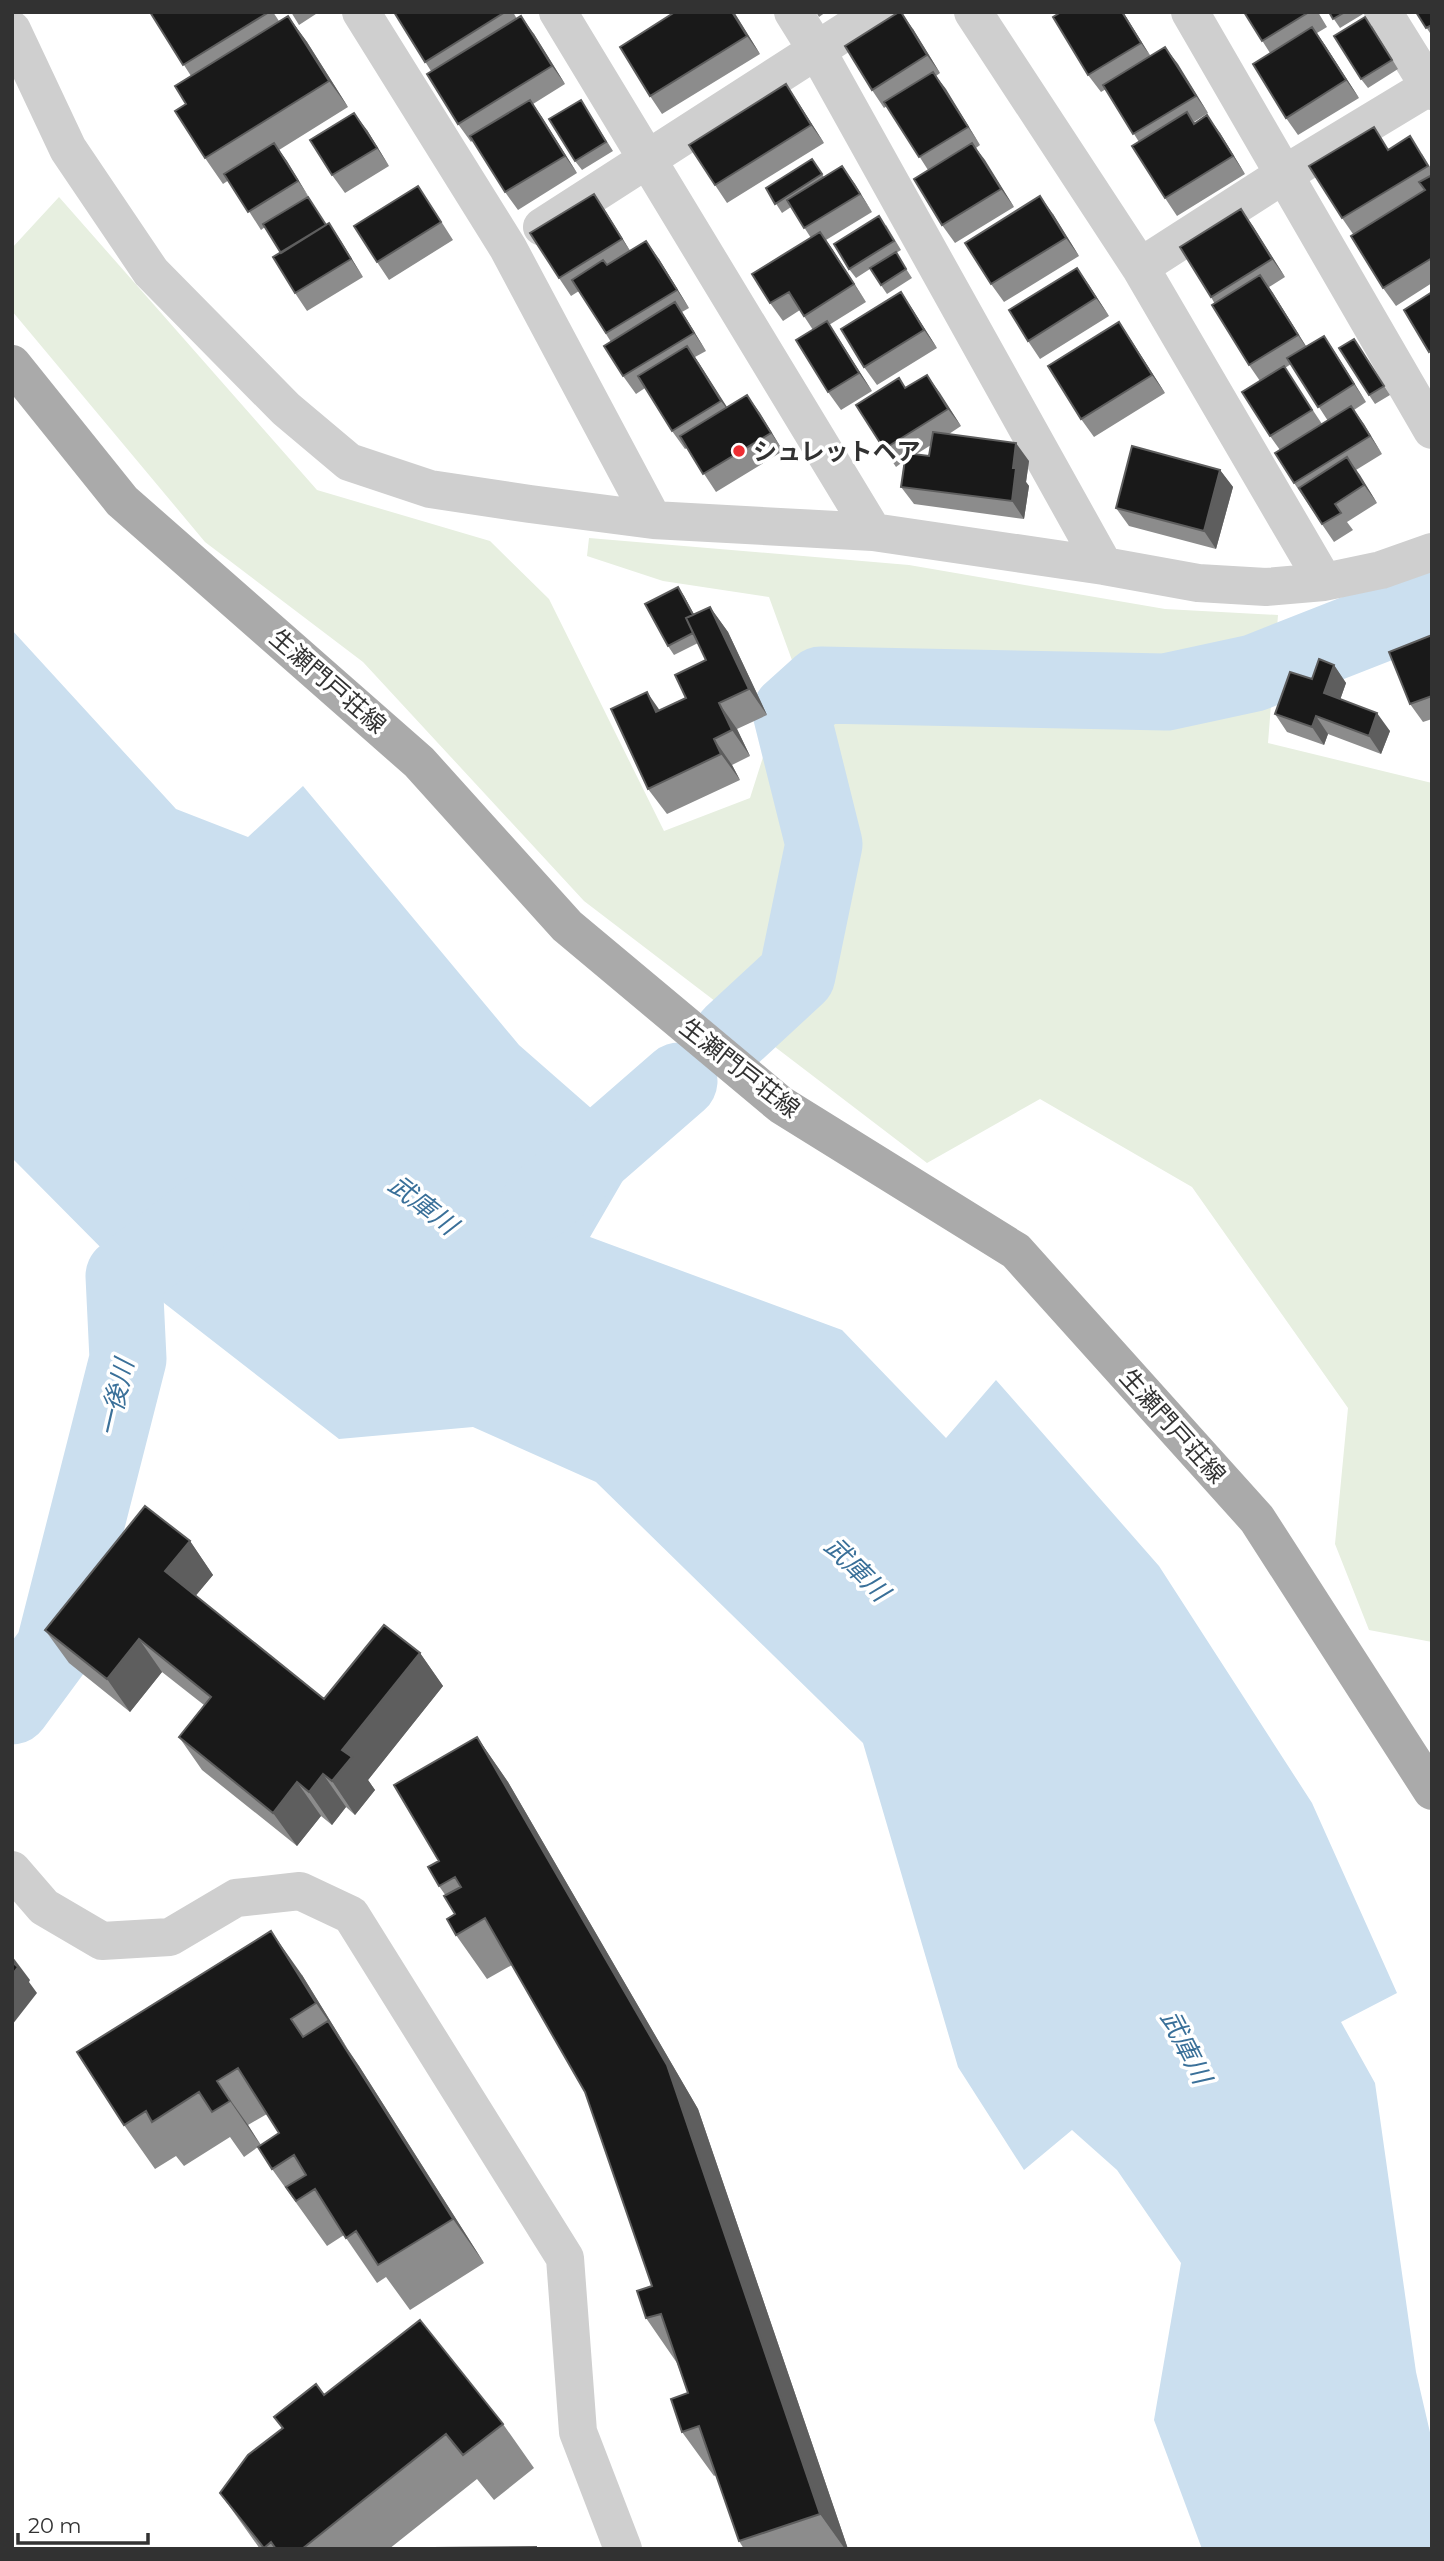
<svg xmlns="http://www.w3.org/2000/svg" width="1444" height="2561" viewBox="0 0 1444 2561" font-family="Montserrat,'Noto Sans JP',sans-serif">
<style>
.green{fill:#e7efe0}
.water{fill:#cbdfef}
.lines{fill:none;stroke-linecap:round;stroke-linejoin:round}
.river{stroke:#cbdfef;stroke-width:77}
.minor{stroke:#cfcfcf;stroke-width:38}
.major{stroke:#aaa;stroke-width:38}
.wall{fill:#8c8c8c;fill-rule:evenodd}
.shaded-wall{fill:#5e5e5e}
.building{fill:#191919;stroke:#5e5e5e;stroke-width:2}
.poi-dot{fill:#ee2e33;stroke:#fff;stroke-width:2.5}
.labels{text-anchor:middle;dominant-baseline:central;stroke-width:7;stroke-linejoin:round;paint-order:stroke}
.poi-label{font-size:24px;font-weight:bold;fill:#323232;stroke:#fff;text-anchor:start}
.street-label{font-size:24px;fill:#323232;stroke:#fff}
.water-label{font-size:26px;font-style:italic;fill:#3a7099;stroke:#fff}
</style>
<rect width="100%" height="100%" fill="#fff"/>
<path class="green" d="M59 197 317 490 490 541 549 599 664 831 750 798 793 663 769 597 663 581 587 556 589 538 909 565 1165 609 1278 615 1268 743 1432 783V1642L1369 1630 1335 1544 1348 1408 1192 1187 1040 1099 927 1163 584 901 363 662 205 542 12 311V248Z"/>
<path class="water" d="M12 630 176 809 248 837 303 786 519 1045 640 1151 590 1237 842 1330 946 1438 996 1380 1159 1566 1312 1803 1397 1993 1341 2022 1375 2083 1416 2372 1432 2441V2549H1202L1154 2420 1181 2263 1117 2170 1072 2130 1024 2170 958 2067 863 1743 596 1482 473 1427 339 1439 128 1275 12 1158Z"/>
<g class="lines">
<path class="river" d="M732 1035 797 975 824 844 791 712 821 685 1166 692 1254 673 1432 603
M540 1202 679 1081
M12 1706 54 1649 128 1359 124 1276 211 1208"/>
<path class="minor" d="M361 12 508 248 653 520
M558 12 873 532
M793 12 816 49 1104 566
M973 12 1140 267 1324 582
M1190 12 1432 430
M1383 12 1432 91
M12 30 68 149 151 272 286 409 349 462 430 489 530 504 653 520 873 532 1104 566 1198 583 1266 587 1324 582 1381 570 1432 552
M542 227 876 12
M1140 267 1283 175 1432 85
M12 1870 44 1907 102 1941 170 1937 236 1898 300 1891 351 1915 565 2258 578 2432 623 2549"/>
<path class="major" d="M12 364 122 501 419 762 567 926 781 1105 1016 1251 1257 1519 1432 1791"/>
</g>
<path class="wall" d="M150 12H273L279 21 288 16 307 42 348 107 279 150 326 225 329 223 363 277 307 311 295 293 281 253 265 227 261 230 229 180 223 184 205 158 186 104 191 76Z
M291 12H319L299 25Z
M394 12H513L517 19 534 34 565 84 533 104 577 173 518 210 505 192 473 140 471 142 458 124 431 71Z
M734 12 760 54 662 114 650 96Z
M816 12H826L819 17Z
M1123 12 1150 56 1165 47 1208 113 1194 122 1220 133 1245 174 1177 216 1165 198 1139 142 1106 89 1101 92 1088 75Z
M1244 12H1318L1327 27 1317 33 1359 98 1298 135 1286 118 1270 53Z
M1329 12H1362L1363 14 1340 28Z
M1416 12H1432V36Z
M1372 26 1398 69 1368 88 1361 79Z
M913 29 940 73 936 76 980 145 976 148 1014 207 955 243 942 225 928 170 887 106 884 108 872 90Z
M786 84 824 143 727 203 715 185Z
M581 100 613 151 582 170 575 161Z
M367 130 389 166 345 193 332 175Z
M1389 149 1422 154 1432 170V283L1396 306 1383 288 1353 234 1342 218Z
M812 159 824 177 842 166 872 212 826 240 866 302 829 325 872 391 841 410 828 392 813 330 800 310 783 321 770 303 811 238 791 207 782 213 766 188Z
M430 204 453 240 389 280 377 262Z
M1241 209 1285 277 1269 287 1306 346 1324 336 1336 354 1366 402 1354 410 1382 454 1356 470 1377 503 1347 522 1353 530 1334 542 1294 483 1280 450 1270 436 1260 381 1249 365 1211 297ZM1291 364 1328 421 1322 424 1285 368Z
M606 212 630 251 659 259 689 308 682 312 706 351 695 357 727 408 747 395 783 451 716 492 687 448 685 449 672 431 645 388 636 394 623 376 611 342 579 291 571 296 559 278Z
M1053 214 1079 256 1004 302 991 284Z
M886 225 901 250 896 253 912 278 887 294 870 269 856 278 849 269Z
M1077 268 1109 316 1040 359 1028 341Z
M901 292 937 348 877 385 864 367Z
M1131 340 1165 393 1094 437 1081 419Z
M1360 348 1390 395 1375 404 1369 395Z
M927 375 961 426 949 434 1029 461 1026 482 1029 486 1024 519 914 504 901 487 904 461 896 467 884 449 899 378 906 388ZM931 445 929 456 915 455Z
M1220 470 1233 487 1216 549 1129 526 1116 508Z
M678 587 684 596 694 614 710 607 728 632 767 715 737 729 750 756 732 765 740 780 667 814 648 789 660 710 686 698 706 660 698 643 674 655 668 646Z
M1432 635V719L1423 722 1410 704Z
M1334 665 1346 683 1340 700 1390 731 1381 754 1328 734 1324 745 1287 732 1275 714 1312 679Z
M190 1541 213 1575 195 1596 324 1699 420 1653 443 1686 368 1780 375 1790 355 1815 346 1807 332 1825 321 1816 297 1846 202 1770 179 1737 204 1705 162 1672 130 1712 69 1663 45 1630Z
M477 1737 508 1782 698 2109 848 2549H744L739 2541 716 2475 714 2476 682 2432 688 2393 677 2363 646 2318 652 2286 585 2092 512 1965 487 1979 456 1935 455 1914 446 1896 439 1886V1861Z
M302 1975 347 2048 359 2066 484 2263 410 2310 386 2277 377 2283 344 2235 327 2246 272 2169 258 2147 244 2157 230 2137 184 2166 176 2156 155 2169 124 2125ZM267 2114 279 2133 261 2145 248 2125Z
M324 2395 503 2424 534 2468 494 2500 477 2479 389 2549H260L220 2493 282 2428 274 2417Z"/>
<path class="shaded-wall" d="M732 12H734L760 54 747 36Z
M901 12 913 29 940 73 927 55Z
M1122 12H1123L1153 60 1141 43Z
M288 16 307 42 348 107 329 81Z
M521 16 534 34 565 84 552 66Z
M1312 27 1325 45 1359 98 1346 80Z
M1165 47 1178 64 1208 113 1196 96Z
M933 72 946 89 980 145 968 127Z
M786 84 798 102 824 143 811 125Z
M530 100 542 117 577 173 565 156Z
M354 113 367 130 389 166 377 148Z
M1207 115 1220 133 1245 174 1233 156Z
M274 143 287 161 310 199 298 181Z
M972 143 985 160 1014 207 1001 189Z
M842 166 855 184 872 212 860 194Z
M594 194 606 212 634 257 622 239Z
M1040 196 1053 214 1079 256 1066 238Z
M1241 209 1253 226 1285 277 1272 259Z
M329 223 341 241 363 277 351 259Z
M820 232 833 250 866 302 854 284Z
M646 241 659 259 689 308 677 290Z
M1077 268 1089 285 1109 316 1096 298Z
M1260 275 1273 293 1310 353 1298 335Z
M901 292 913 310 937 348 924 330Z
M675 302 687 320 706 351 694 333Z
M827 321 839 339 872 391 859 373Z
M1119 322 1131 340 1165 393 1152 375Z
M1324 336 1336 354 1366 402 1354 384Z
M687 346 699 363 734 418 721 401Z
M927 375 940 393 961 426 948 409Z
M747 395 760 413 783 451 771 433Z
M1351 406 1364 424 1382 454 1370 436Z
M1016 443 1029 461 1026 482 1029 486 1024 519 1012 501 1013 468Z
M1347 457 1360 475 1377 503 1364 485Z
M1220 470 1233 487 1216 549 1204 531Z
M678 587 684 596 707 639 700 630Z
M710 607 728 632 767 715 749 689Z
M1334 665 1346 683 1336 711 1324 693Z
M647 692 665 718 656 712Z
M719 703 737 729 750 756 732 730Z
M1377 713 1390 731 1381 754 1369 736Z
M1316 716 1328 734 1324 745 1312 727Z
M714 739 732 765 740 780 721 754Z
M190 1541 213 1575 188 1605 165 1571Z
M139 1639 162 1672 130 1712 107 1679Z
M420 1653 443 1686 368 1780 375 1790 355 1815 332 1781 342 1750Z
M477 1737 508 1782 698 2109 848 2549H845L820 2514Z
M323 1774 346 1807 332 1825 309 1792Z
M297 1782 321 1816 297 1846 273 1813Z
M271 1931 302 1975 347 2048 316 2003Z
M12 1956 30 1980 29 1982 37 1993 12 2025Z
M328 2021 359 2066 484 2263 453 2219Z
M217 2081 248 2125 261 2146 230 2101Z"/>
<path class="building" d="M150 12H269L183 65Z
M394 12H505L425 62Z
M675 12H732L747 36 650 96 620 47Z
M899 12H901L927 55 872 90 845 46Z
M1061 12H1122L1141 43 1088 75 1053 17Z
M1244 12H1309L1262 41Z
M1329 12H1345L1333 19Z
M1416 12H1432V25L1426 28Z
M288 16 329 81 205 158 175 111 186 104 175 86Z
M521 16 552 66 458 124 427 74Z
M1365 17 1392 60 1361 79 1334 36Z
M1312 27 1346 80 1286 118 1253 64Z
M1165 47 1196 96 1133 134 1103 85Z
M933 72 968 127 919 157 884 102Z
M786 84 811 125 715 185 689 145Z
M530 100 565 156 505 192 470 136Z
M581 100 606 142 575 161 549 119Z
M1187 112 1194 124 1207 115 1233 156 1165 198 1132 146Z
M354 113 377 148 332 175 310 140Z
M1374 127 1388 150 1410 136 1428 166 1342 218 1309 166Z
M274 143 298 181 248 212 224 174Z
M972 143 1001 189 942 225 914 179Z
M812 159 822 174 775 204 766 188Z
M842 166 860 194 804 228 787 200Z
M1432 175V258L1383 288 1351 236 1425 190 1419 182Z
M418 186 441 222 377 262 354 226Z
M594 194 622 239 559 278 530 233Z
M1040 196 1066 238 991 284 965 243Z
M308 197 326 225 281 253 263 224Z
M1241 209 1272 259 1211 297 1180 247Z
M879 216 894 241 849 269 834 244Z
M329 223 351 259 295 293 273 257Z
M820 232 854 284 804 316 789 292 770 303 752 274Z
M646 241 677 290 606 333 572 280 603 260 607 265Z
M896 252 906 269 881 285 870 268Z
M1077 268 1096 298 1028 341 1009 310Z
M1260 275 1298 335 1249 365 1212 305Z
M901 292 924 330 864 367 841 329Z
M1432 292V350L1429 352 1404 310Z
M675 302 694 333 623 376 604 346Z
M827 321 859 373 828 392 796 340Z
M1119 322 1152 375 1081 419 1048 366Z
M1324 336 1354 384 1318 407 1287 358Z
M1354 339 1384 386 1369 395 1339 348Z
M687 346 721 401 672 431 638 376Z
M1284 366 1312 410 1270 436 1242 392Z
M927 375 948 409 884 449 856 405 899 378 905 388Z
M747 395 771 433 703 474 680 436Z
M1351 406 1370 436 1294 483 1275 453Z
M933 432 1016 443 1013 468H1016L1012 501 901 487 906 453 929 456Z
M1132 446 1220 470 1204 531 1116 508Z
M1347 457 1364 485 1335 504 1341 513 1322 524 1299 488Z
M678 587 693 615 686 618 693 633 668 646 645 604Z
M710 607 749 689 719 703 732 730 714 739 721 754 648 789 611 709 647 692 656 712 686 698 675 675 706 660 686 618Z
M1432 635V696L1410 704 1389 652Z
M1319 659 1334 665 1324 693 1377 713 1369 736 1316 716 1312 727 1275 714 1290 672 1312 679Z
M145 1506 190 1541 165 1571 324 1699 384 1625 420 1653 342 1750 352 1757 332 1781 323 1774 309 1792 297 1782 273 1813 179 1737 211 1697 139 1639 107 1679 45 1630Z
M477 1737 667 2065 820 2514 739 2541 699 2426 682 2432 671 2399 688 2393 661 2314 646 2318 637 2291 652 2286 585 2092 485 1918 456 1935 447 1919 455 1914 444 1896 461 1887 455 1877 439 1886 428 1867 439 1861 394 1785Z
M271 1931 316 2003 291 2019 303 2037 328 2021 453 2219 378 2265 356 2231 346 2238 315 2189 296 2201 286 2187 306 2175 294 2155 272 2169 258 2147 279 2133 238 2068 217 2081 230 2101 212 2112 199 2092 152 2122 146 2111 124 2125 77 2052Z
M12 1962 18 1967 12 1975Z
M420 2320 503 2424 463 2455 446 2434 302 2549H276L271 2542 264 2548 220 2493 248 2455 283 2428 274 2417 316 2384 324 2395Z
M536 2547V2549H434V2548Z"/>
<circle class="poi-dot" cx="739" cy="451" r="7"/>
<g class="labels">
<g class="poi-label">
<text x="753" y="451">シュレットヘア</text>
</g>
<g class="street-label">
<text transform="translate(328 681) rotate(41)">生瀬門戸荘線</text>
<text transform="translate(740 1068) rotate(38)">生瀬門戸荘線</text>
<text transform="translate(1173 1426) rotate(48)">生瀬門戸荘線</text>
</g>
<g class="water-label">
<text transform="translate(423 1205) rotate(38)">武庫川</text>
<text transform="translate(116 1398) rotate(-77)">一後川</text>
<text transform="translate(857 1569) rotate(45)">武庫川</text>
<text transform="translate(1186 2047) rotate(63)">武庫川</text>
</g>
</g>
<rect width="1444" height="2561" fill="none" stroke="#323232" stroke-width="28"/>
<path d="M18 2533v10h130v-10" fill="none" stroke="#323232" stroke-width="3.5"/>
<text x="28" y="2533" font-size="21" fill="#323232" stroke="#ffffff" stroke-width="5" paint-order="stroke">20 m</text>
</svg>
